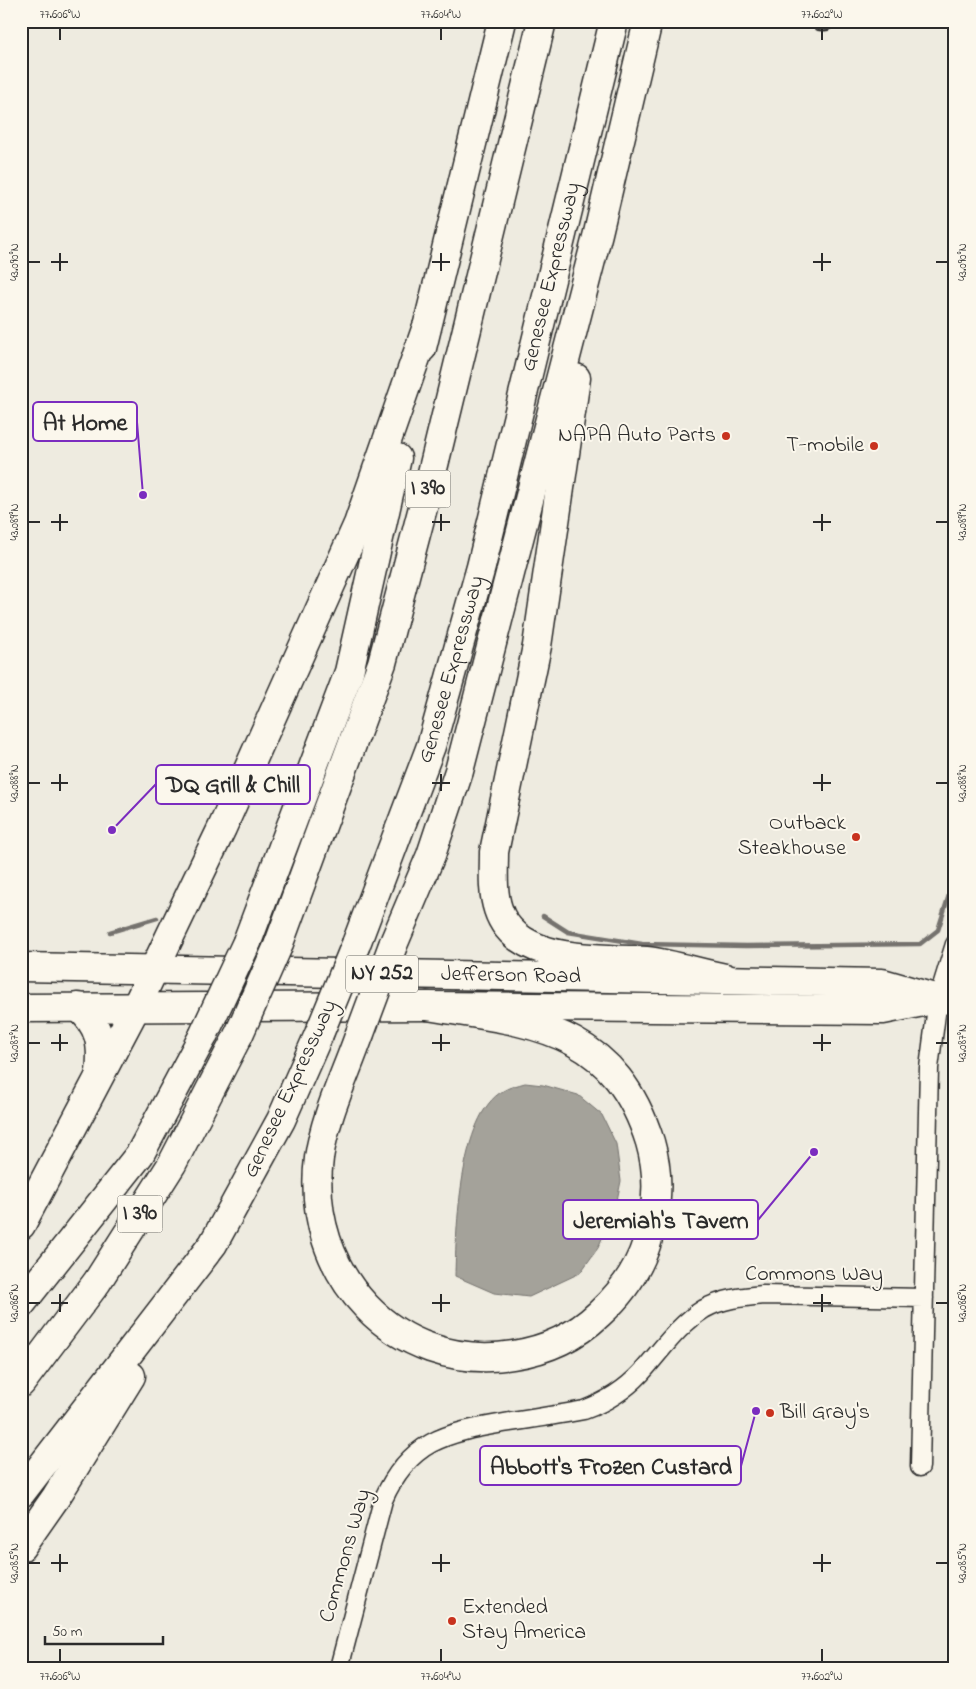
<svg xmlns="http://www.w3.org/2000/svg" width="976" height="1689" viewBox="0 0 976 1689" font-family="'Indie Flower',sans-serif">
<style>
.water{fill:#a4a29a;stroke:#74726e}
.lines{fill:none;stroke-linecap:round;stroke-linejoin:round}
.stream{stroke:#74726e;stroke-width:4.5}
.street-casing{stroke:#2b2b2b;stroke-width:21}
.primary-casing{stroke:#2b2b2b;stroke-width:31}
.highway-casing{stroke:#2b2b2b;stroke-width:31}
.street{stroke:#fbf7ec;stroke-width:18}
.primary{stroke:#fbf7ec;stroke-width:28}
.highway{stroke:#fbf7ec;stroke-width:28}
.highway-bridge-casing{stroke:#2b2b2b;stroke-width:31;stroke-linecap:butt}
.highway-bridge{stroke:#fbf7ec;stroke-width:28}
.ticks{fill:none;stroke:#2b2b2b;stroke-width:2}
.poi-dot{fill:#c8321e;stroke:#fbf7ec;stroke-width:2}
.labels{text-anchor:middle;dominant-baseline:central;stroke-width:4;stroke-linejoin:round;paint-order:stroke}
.shield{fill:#fbf7ec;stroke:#696865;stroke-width:1}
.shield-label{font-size:21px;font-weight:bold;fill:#2b2b2b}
.street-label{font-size:22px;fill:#2b2b2b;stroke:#fbf7ec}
.poi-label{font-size:22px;fill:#2b2b2b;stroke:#fbf7ec;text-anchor:end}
.leader{fill:none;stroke:#7b2cbf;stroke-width:2}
.callout-dot{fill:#7b2cbf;stroke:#fbf7ec;stroke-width:2}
.callout{fill:#fbf7ec;stroke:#7b2cbf;stroke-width:2}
.callout-label{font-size:24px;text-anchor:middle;font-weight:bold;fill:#2b2b2b}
.neatline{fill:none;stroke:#2b2b2b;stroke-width:2}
.ticks-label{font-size:12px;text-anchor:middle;fill:#2b2b2b}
</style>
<rect width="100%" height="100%" fill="#eeebe0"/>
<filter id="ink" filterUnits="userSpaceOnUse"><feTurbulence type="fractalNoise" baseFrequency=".02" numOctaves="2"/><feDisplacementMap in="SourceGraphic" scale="10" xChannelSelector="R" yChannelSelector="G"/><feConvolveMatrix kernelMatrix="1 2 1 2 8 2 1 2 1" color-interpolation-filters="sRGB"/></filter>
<g filter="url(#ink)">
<path class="water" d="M525 1083 543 1085 578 1095 602 1115 616 1144 621 1181 616 1205 598 1248 580 1273 529 1297 494 1293 455 1276C456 1232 459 1115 503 1091 509 1087 518 1085 525 1083Z"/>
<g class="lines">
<path class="stream" d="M543 916 568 932 642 944 746 946 920 944 938 930 955 876
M110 932 157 918"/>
<g class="street-casing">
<path id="street" d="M821 21H825
M920 1467 929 1068 938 999 955 944
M339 1668 383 1500C409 1441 445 1433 504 1423 531 1419 557 1415 584 1410 606 1402 625 1390 641 1373 661 1351 678 1325 704 1309 722 1299 742 1297 763 1295L924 1298"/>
</g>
<g class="primary-casing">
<g id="primary">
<path id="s1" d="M21 967 882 983 934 998"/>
<path d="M21 1008 427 1006 883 1010 938 999 955 1000"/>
</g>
</g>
<g class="highway-casing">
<g id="highway">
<path d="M422 348 502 21"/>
<path d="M576 378 537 646 494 852C494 870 492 891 498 909 516 965 600 957 646 961 672 964 699 973 725 978"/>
<path d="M247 942 349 672 397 458"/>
<path id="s2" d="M356 944 431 746 481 567 614 21"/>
<path d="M393 945 431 855 459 771 598 233 648 21"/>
<path d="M278 946 382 663 431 477 542 21"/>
<path d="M78 1007C100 1025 103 1045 100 1072"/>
<path d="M359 1036C345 1076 325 1116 319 1158 304 1273 395 1373 513 1355 546 1350 575 1337 599 1314 621 1294 638 1271 647 1242 658 1209 660 1176 650 1142 613 1025 530 1023 427 1006"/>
<path d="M21 1225 136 1007 222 828 358 524 426 329"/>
<path d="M21 1304 140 1154 203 1036"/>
<path d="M21 1383 97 1282 172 1164 239 1034"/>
<path d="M21 1493 213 1244 281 1120 319 1034"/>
<path d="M21 1547 56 1497 131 1376"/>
</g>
</g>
<use href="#street" class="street"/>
<use href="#primary" class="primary"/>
<use href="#highway" class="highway"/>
<g class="highway-bridge-casing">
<path id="highway-bridge" d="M239 1034 278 946
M319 1034 356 944
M203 1036 247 942
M359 1036 393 945"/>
</g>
<use href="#highway-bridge" class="highway-bridge"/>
</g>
</g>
<path class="ticks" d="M60 28V40M441 28V40M822 28V40M60 253V271M441 253V271M822 253V271M28 262H40M51 262H68M432 262H450M813 262H831M936 262H948M60 514V531M441 514V531M822 514V531M28 522H40M51 522H68M432 522H450M813 522H831M936 522H948M60 774V791M441 774V791M822 774V791M28 783H40M51 783H68M432 783H450M813 783H831M936 783H948M60 1034V1051M441 1034V1051M822 1034V1051M28 1043H40M51 1043H68M432 1043H450M813 1043H831M936 1043H948M60 1294V1312M441 1294V1312M822 1294V1312M28 1303H40M51 1303H68M432 1303H450M813 1303H831M936 1303H948M60 1554V1572M441 1554V1572M822 1554V1572M28 1563H40M51 1563H68M432 1563H450M813 1563H831M936 1563H948M60 1649V1662M441 1649V1662M822 1649V1662"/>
<g class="poi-dot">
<circle cx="726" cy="436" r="5"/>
<circle cx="874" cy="446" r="5"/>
<circle cx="856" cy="837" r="5"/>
<circle cx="770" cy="1413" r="5"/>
<circle cx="452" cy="1621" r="5"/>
</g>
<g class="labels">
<g class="shield">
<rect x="405.5" y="470.5" width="45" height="37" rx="4"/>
<rect x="346" y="955.5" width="72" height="37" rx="4"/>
<rect x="117.5" y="1195.5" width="45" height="37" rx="4"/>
</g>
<g class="shield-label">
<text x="428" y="489">I 390</text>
<text x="382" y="974">NY 252</text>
<text x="140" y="1214">I 390</text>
</g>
<g class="street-label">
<text stroke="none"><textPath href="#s2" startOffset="696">Genesee Expressway</textPath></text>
<text stroke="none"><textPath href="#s2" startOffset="291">Genesee Expressway</textPath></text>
<text stroke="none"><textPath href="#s1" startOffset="490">Jefferson Road</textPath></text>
<text transform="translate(291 1089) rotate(-65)">Genesee Expressway</text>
<text x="814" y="1275">Commons Way</text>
<text transform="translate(346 1556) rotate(-74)">Commons Way</text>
</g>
<g class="poi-label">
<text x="716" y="436">NAPA Auto Parts</text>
<text x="864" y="446">T-mobile</text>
<text x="846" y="824">Outback<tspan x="846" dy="25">Steakhouse</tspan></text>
<text x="780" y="1413" text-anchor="start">Bill Gray's</text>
<text x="462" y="1608" text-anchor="start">Extended<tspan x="462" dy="25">Stay America</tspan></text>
</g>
</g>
<path class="leader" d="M143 495L137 422M112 830L156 784M814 1152L758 1220M756 1411L741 1466"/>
<g class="callout-dot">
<circle cx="143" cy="495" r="5"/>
<circle cx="112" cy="830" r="5"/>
<circle cx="814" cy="1152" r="5"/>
<circle cx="756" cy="1411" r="5"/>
</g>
<g class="callout">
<rect x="33" y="402" width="104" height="39" rx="5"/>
<rect x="156" y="765" width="154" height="39" rx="5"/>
<rect x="563" y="1200" width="195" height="39" rx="5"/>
<rect x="480" y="1446" width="261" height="39" rx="5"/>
</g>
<g class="callout-label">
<text x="85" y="430">At Home</text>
<text x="233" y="792">DQ Grill &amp; Chill</text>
<text x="661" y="1228">Jeremiah's Tavern</text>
<text x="611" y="1474">Abbott's Frozen Custard</text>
</g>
<rect width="976" height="1689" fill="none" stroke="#fbf7ec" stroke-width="55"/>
<path d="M45 1636v8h118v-8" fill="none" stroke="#2b2b2b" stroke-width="2.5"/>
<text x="52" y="1636" font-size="15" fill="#2b2b2b" stroke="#fbf7ec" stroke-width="4" paint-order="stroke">50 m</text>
<rect x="28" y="28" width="920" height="1634" class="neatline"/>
<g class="ticks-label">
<text x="60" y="18">77.606°W</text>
<text x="441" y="18">77.604°W</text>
<text x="822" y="18">77.602°W</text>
<text transform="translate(14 262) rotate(-90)" y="4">43.090°N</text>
<text transform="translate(962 262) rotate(-90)" y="4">43.090°N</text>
<text transform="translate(14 522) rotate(-90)" y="4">43.089°N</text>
<text transform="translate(962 522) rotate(-90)" y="4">43.089°N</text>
<text transform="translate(14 783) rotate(-90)" y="4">43.088°N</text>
<text transform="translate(962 783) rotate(-90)" y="4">43.088°N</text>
<text transform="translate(14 1043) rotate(-90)" y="4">43.087°N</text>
<text transform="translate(962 1043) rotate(-90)" y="4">43.087°N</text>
<text transform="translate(14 1303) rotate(-90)" y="4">43.086°N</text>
<text transform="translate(962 1303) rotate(-90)" y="4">43.086°N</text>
<text transform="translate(14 1563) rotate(-90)" y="4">43.085°N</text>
<text transform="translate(962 1563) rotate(-90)" y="4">43.085°N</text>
<text x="60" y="1680">77.606°W</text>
<text x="441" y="1680">77.604°W</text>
<text x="822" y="1680">77.602°W</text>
</g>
</svg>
